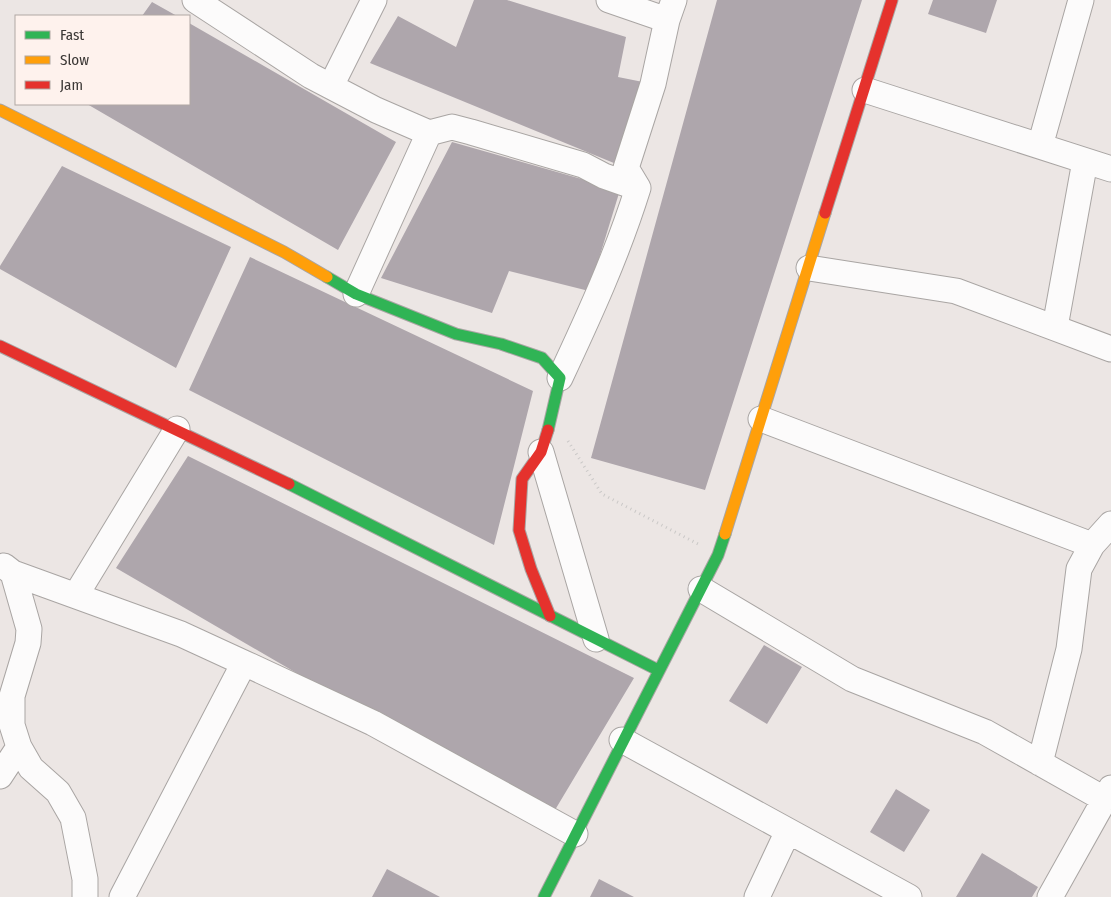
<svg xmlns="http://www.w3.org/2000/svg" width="1111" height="897" viewBox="0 0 1111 897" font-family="'Fira Sans Condensed',sans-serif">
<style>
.building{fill:#aea6ac}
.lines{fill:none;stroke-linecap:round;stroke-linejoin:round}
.street-casing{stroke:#a9a5a3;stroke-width:27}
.fast-casing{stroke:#a9a5a3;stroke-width:13}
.slow-casing{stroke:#a9a5a3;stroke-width:13}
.jam-casing{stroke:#a9a5a3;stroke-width:13}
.path{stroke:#cac8c7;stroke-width:3;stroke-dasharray:1 4;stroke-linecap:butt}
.street{stroke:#fcfbfb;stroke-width:25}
.fast{stroke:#30b455;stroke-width:11}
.slow{stroke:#ff9f0a;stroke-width:11}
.jam{stroke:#e5322d;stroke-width:11}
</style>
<rect width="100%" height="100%" fill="#ece6e4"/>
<path class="building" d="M474 0H507L626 37 618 77 653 84 626 168 370 63 398 16 456 47Z
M717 0H862L705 490 591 458Z
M933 0H997L986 33 928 14Z
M152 2 177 16H142Z
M189 23 396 142 338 250 87 104H189Z
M452 142 620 190 589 291 509 271 492 313 381 278Z
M62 166 231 247 176 368 0 269V266Z
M250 257 533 391 494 545 189 390Z
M188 456 634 678 549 820 116 568Z
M764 645 802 667 767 724 729 701Z
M896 789 930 810 904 852 870 832Z
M982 853 1038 887 1032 897H956Z
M387 869 440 897H372Z
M599 879 634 897H590Z"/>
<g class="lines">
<g class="street-casing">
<path id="street" d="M195 0 311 76 376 110 429 133 452 127 471 132 583 165 604 176 638 188C617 255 590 314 560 378
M609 0 667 20 653 84 626 168 638 188
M667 20 674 0
M331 86 374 0
M865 90 1111 169
M1040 146 1081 0
M809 268 956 291 1111 349
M356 294 429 133
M1055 327 1085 161
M761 419 1092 545
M541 452 596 639
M4 566 13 573 29 629 28 643 12 696V725L19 747 31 768 58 792 73 818 85 879V897
M13 573 181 634 244 663 373 723 575 834
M701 589 852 679 985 732 1104 799
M76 595 177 429
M622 740 909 897
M1040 763 1069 649 1079 569 1092 545 1111 524
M0 776 19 747
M122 897 244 663
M757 897 788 831
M1050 897 1111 788"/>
</g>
<g class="fast-casing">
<path id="fast" d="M327 277 356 294 456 334 501 344 542 358 560 378 548 430
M289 484 658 670
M544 897 718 555 725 534"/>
</g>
<g class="slow-casing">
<path id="slow" d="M0 110 284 252 327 277
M725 534 825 213"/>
</g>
<g class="jam-casing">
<path id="jam" d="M825 213 892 0
M0 346 289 484
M548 430 541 452 522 479 519 530 531 569 550 616"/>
</g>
<path class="path" d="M568 441 602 494 698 544"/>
<use href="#street" class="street"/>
<use href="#fast" class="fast"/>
<use href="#slow" class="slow"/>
<use href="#jam" class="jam"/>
</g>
<rect x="15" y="15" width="175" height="90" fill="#fef2ed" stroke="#b0a7a3"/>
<rect x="25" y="31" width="25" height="8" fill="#30b455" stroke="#b0a7a3"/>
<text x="60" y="40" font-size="15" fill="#3b3735">Fast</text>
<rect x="25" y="56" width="25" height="8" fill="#ff9f0a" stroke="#b0a7a3"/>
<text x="60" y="65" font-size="15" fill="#3b3735">Slow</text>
<rect x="25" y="81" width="25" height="8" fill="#e5322d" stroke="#b0a7a3"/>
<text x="60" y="90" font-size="15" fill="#3b3735">Jam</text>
</svg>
